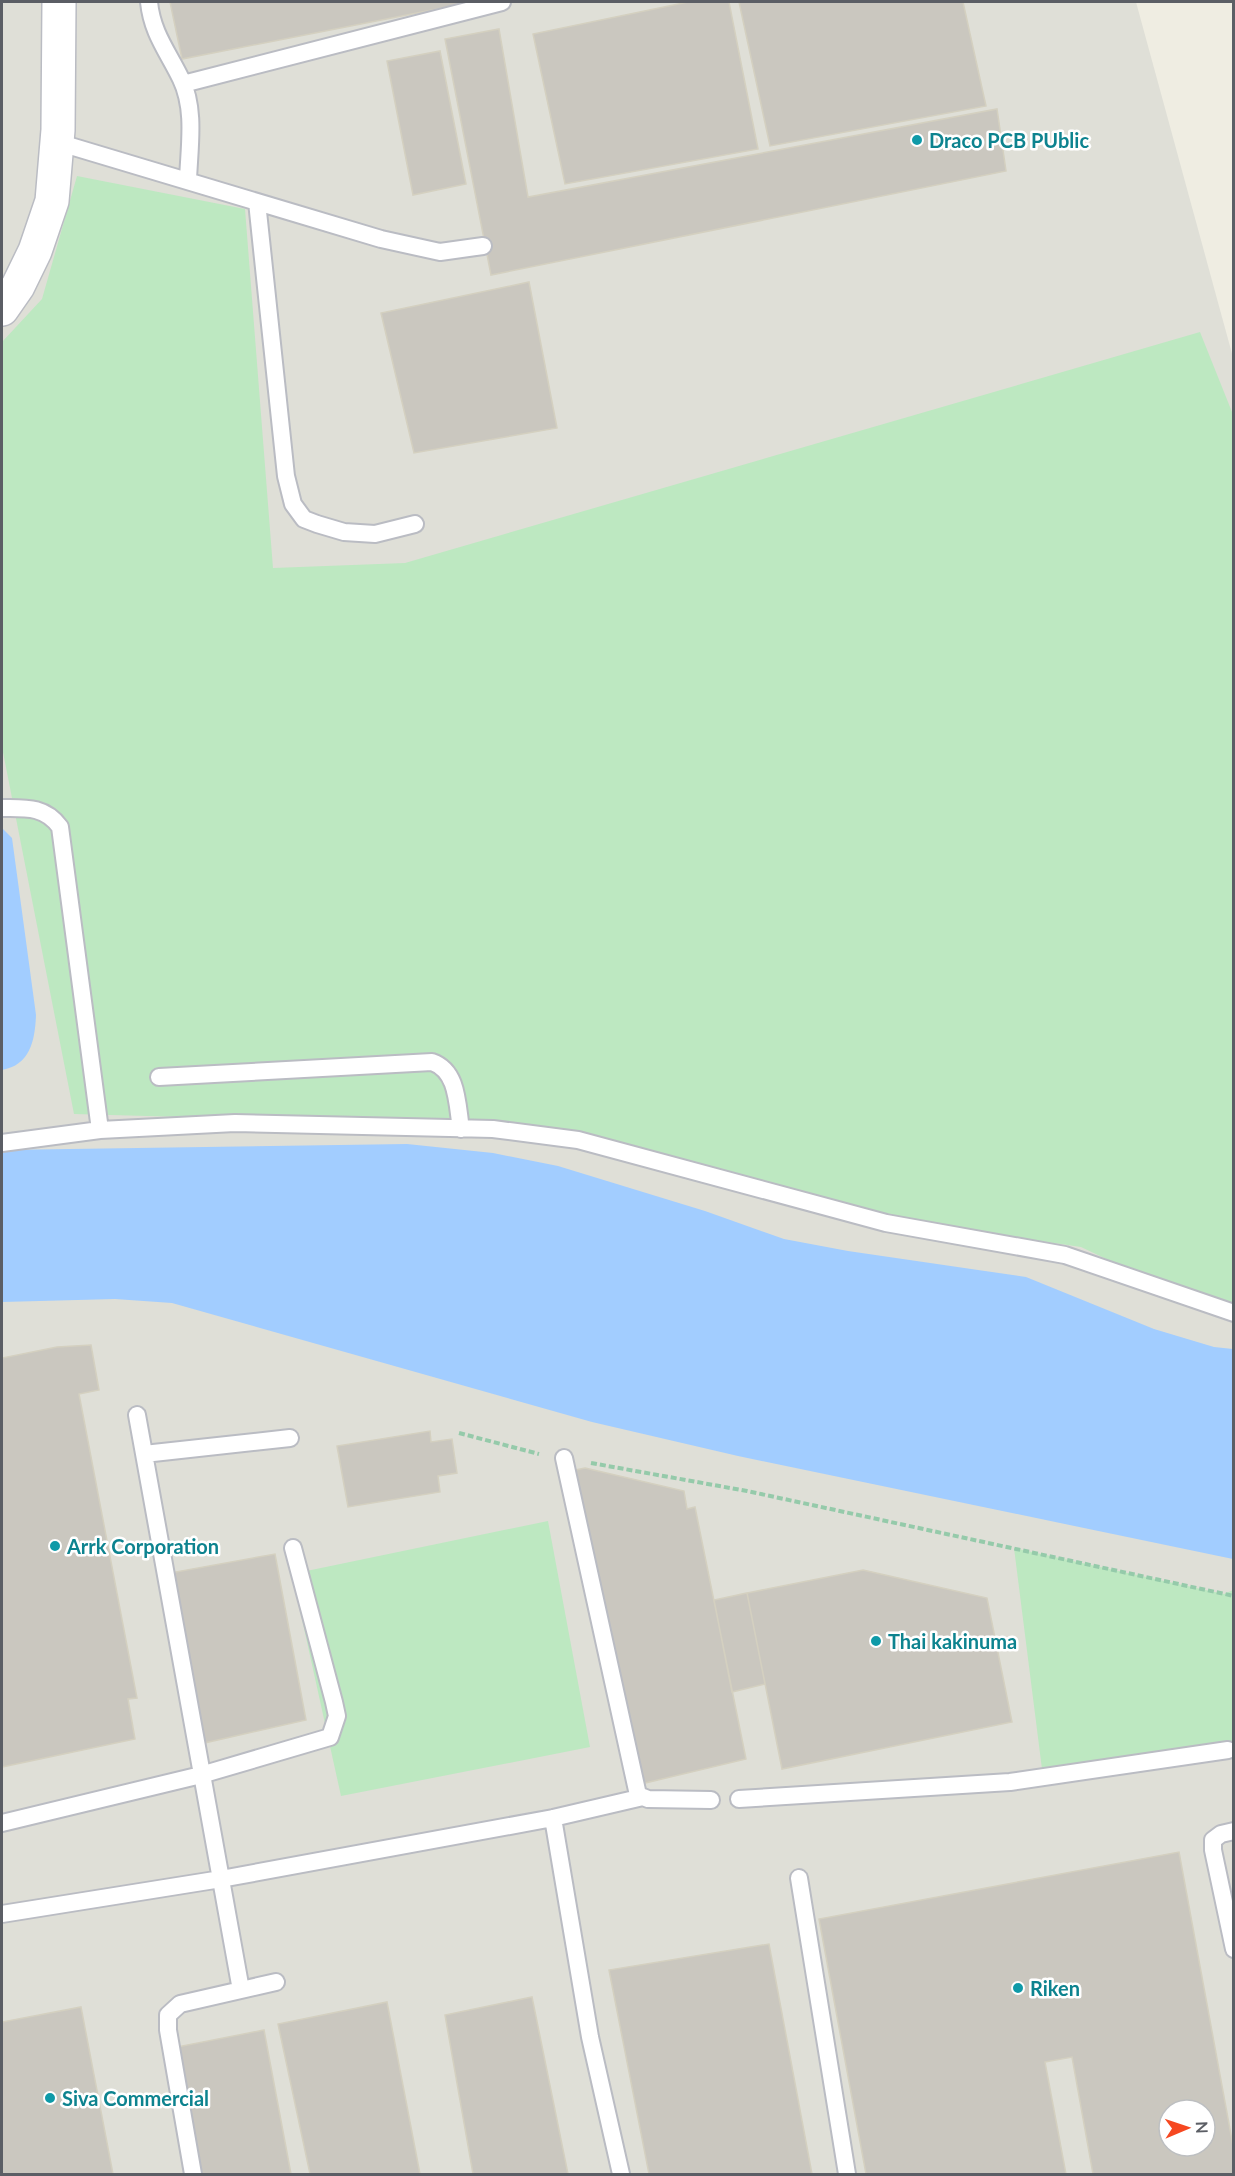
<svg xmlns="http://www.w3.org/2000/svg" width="1235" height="2176" viewBox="0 0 1235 2176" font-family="Lato,sans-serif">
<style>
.industrial{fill:#dfdfd7;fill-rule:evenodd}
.green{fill:#bde8c1}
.water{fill:#a2cdff}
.building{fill:#cac7bf;stroke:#d4d0c0;stroke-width:1.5;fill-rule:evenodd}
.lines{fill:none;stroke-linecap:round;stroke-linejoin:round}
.service-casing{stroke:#babcc3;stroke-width:20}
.minor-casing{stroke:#babcc3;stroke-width:36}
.path{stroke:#95caaa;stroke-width:4;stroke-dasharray:6 3;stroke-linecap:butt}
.service{stroke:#fff;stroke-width:16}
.minor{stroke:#fff;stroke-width:33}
.culture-dot{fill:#0f9aa8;stroke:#fff;stroke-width:2}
.labels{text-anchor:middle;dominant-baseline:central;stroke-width:5;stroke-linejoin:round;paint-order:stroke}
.culture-label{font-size:20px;font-weight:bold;fill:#0d838f;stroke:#fff;text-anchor:start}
</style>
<rect width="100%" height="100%" fill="#efede2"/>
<path class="industrial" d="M2 2H1136L1234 361 1233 2174H2ZM1169 2110H1205V2146H1169Z"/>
<path class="green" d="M77 176 245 209 273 568 405 563 1200 332 1234 417 1233 1319 1081 1247 823 1209 518 1126 74 1114 2 747V342L42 299Z
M548 1521 590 1747 341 1796 292 1574Z
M1014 1548 1224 1594 1233 1590V1752L1043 1777Z"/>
<path class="water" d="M2 828 12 838 36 1015C35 1041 30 1065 2 1070Z
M407 1144 493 1153 558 1166 705 1211 784 1239 848 1251 1026 1277 1154 1329 1214 1347 1233 1349V1559L738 1456 592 1422 172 1303 115 1299 2 1302V1150Z"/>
<path class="building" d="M170 2H473L182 59Z
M688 2H729L758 149 565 184 533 34Z
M739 2H963L986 106 770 146Z
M499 29 528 197 997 109 1006 171 491 275 445 39Z
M440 51 466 184 413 195 387 61Z
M529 282 557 428 414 453 381 313Z
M91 1345 99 1390 79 1394 137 1698 128 1699 135 1739 2 1767V1358L57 1347Z
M430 1431 431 1442 452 1439 457 1473 438 1476 440 1492 348 1507 337 1446Z
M585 1468 684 1491 687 1509 695 1507 746 1759 641 1784 570 1471Z
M275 1554 306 1720 200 1744 170 1573Z
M863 1570 987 1598 1012 1722 782 1769 747 1593Z
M747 1593 765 1684 732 1692 714 1600Z
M1179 1852 1234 2151V2174H1093L1072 2057 1045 2062 1066 2174H866L819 1919ZM1169 2110H1205V2146H1169Z
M769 1944 812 2174H649L609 1970Z
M532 1997 568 2174H473L445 2015Z
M387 2002 420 2174H310L278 2024Z
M81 2007 113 2174H2V2022Z
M264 2030 291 2174H199L177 2047Z"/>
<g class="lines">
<g class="service-casing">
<path id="service" d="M149 2C152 33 168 52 181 79 196 110 189 148 188 181
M183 84 502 2
M57 142 381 239 440 252 483 246
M257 202 286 476 293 504 304 519 317 524 344 532 375 534 415 524
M2 808C25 808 45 806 60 827L100 1130
M159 1077 432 1062C458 1071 457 1104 461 1129
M2 1143 100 1130 235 1123 493 1129 578 1140 886 1223 1065 1255 1234 1313
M137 1415 241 1990
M144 1454 290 1438
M564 1458 638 1795 648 1799 711 1800
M739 1799 1010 1782 1228 1750
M553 1818 590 2037 621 2174
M2 1823 201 1775 330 1737 337 1716 334 1702 293 1548
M1234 1831 1221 1834 1213 1840V1850L1234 1949
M799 1878 847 2174
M2 1914 221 1879 553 1818 643 1797
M193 2174 168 2030V2015L180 2004 276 1982"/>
</g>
<g class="minor-casing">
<path id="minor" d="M2 309 18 286 35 251 52 201 58 130 59 2"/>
</g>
<path class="path" d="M459 1433 539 1454
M591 1463 747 1491 1234 1596"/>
<use href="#service" class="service"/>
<use href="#minor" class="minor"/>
</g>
<g class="culture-dot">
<circle cx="917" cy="140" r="6"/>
<circle cx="55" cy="1546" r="6"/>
<circle cx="876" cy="1641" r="6"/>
<circle cx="1018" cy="1988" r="6"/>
<circle cx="50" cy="2098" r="6"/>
</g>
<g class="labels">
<g class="culture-label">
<text x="929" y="140">Draco PCB PUblic</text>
<text x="67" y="1546">Arrk Corporation</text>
<text x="888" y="1641">Thai kakinuma</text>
<text x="1030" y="1988">Riken</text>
<text x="62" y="2098">Siva Commercial</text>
</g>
</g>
<rect width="1235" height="2176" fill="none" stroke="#5b5e65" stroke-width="6"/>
<g transform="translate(1187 2128) rotate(88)"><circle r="28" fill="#ffffff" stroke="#bdbfc1" stroke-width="1.5"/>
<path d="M0-4.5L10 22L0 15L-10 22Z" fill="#f64821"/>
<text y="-9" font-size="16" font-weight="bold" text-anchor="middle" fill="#5b5e65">N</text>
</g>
</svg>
